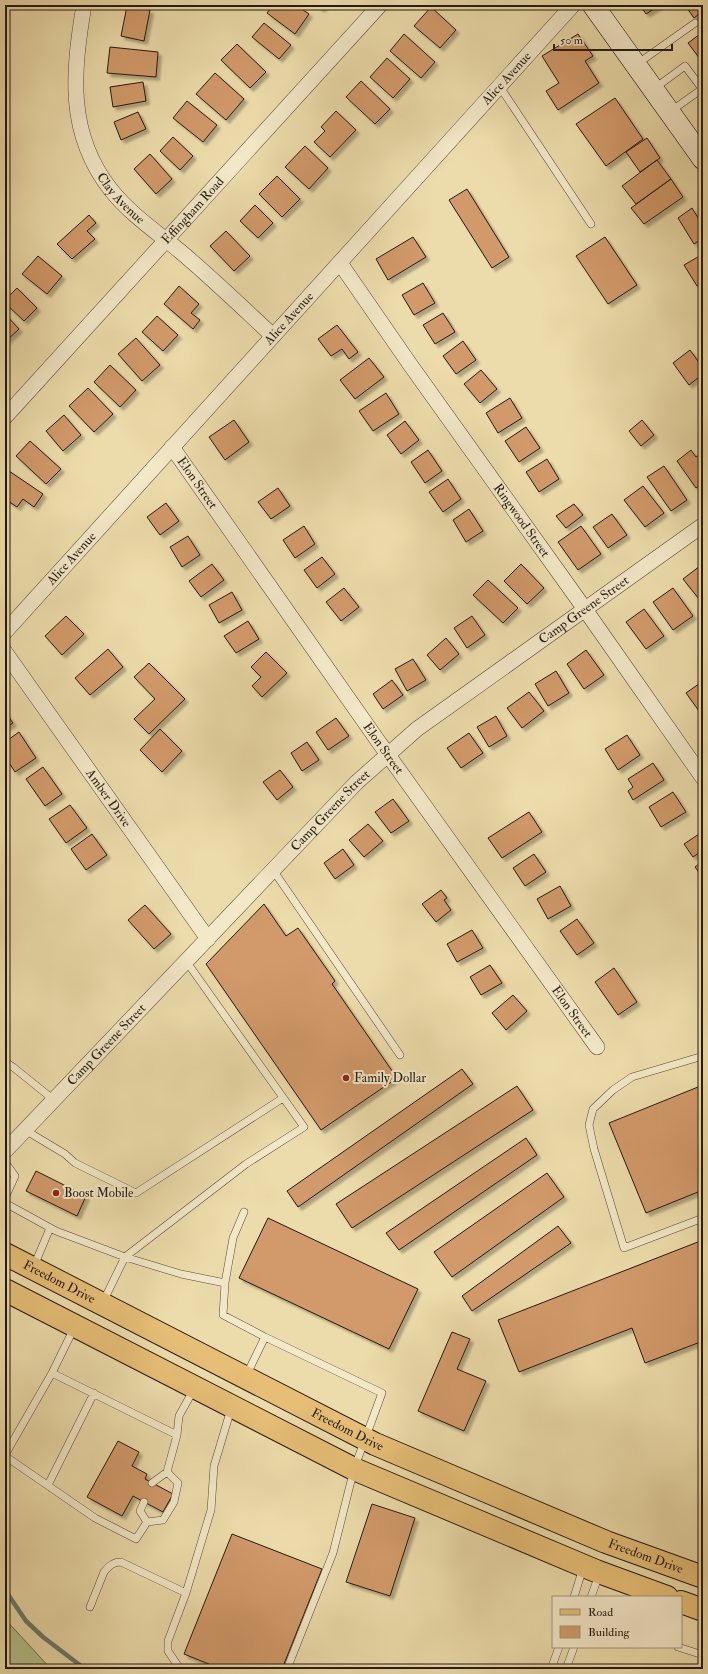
<svg xmlns="http://www.w3.org/2000/svg" width="708" height="1674" viewBox="0 0 708 1674" font-family="'IM FELL Double Pica',serif">
<style>
.green{fill:#b4c18c;stroke:#6b6e4e}
.lines{fill:none;stroke-linecap:round;stroke-linejoin:round}
.stream{stroke:#697b6e;stroke-width:4.5}
.building{fill:#d29a6a;stroke:#221a11;filter:url(#shadow)}
.service-casing{stroke:#554a38;stroke-width:8}
.minor-casing{stroke:#554a38;stroke-width:16}
.secondary-casing{stroke:#221a11;stroke-width:22}
.primary-casing{stroke:#221a11;stroke-width:24}
.service{stroke:#f3e8c8;stroke-width:7}
.minor{stroke:#f3e8c8;stroke-width:15}
.secondary{stroke:#f3e8c8;stroke-width:21}
.primary{stroke:#e6be76;stroke-width:22}
.poi-dot{fill:#8f2418;stroke:#f3e8c8;stroke-width:1.5}
.labels{text-anchor:middle;dominant-baseline:central;stroke-width:4;stroke-linejoin:round;paint-order:stroke}
.street-label{font-size:13px;fill:#221a11;stroke:#f3e8c8}
.poi-label{font-size:13px;fill:#221a11;stroke:#f3e8c8;text-anchor:start}
</style>
<defs>
<filter id="shadow"><feDropShadow dx="3.5" dy="3.5" stdDeviation="1" flood-color="#0004"/></filter>
</defs>
<rect width="100%" height="100%" fill="#eddcab"/>
<filter id="stains"><feTurbulence type="fractalNoise" baseFrequency=".005" numOctaves="4"/><feColorMatrix values="0 0 0 0 .2 0 0 0 0 .09 0 0 0 0 .02 0 0 0 .5 -.17"/></filter>
<radialGradient id="worn" r=".72"><stop offset=".6" stop-color="#630" stop-opacity="0"/><stop offset="1" stop-color="#630" stop-opacity=".3"/></radialGradient>
<path class="green" d="M5 1619 51 1669H5Z"/>
<g class="lines">
<path class="stream" d="M5 1590 26 1621 43 1637 85 1669"/>
</g>
<path class="building" d="M273 5H296L309 14 295 34 267 13Z
M316 5H325L321 9Z
M640 5H660L646 14Z
M685 5H703V11L694 18Z
M127 6 150 10 144 41 121 36Z
M431 7 456 30 440 48 414 26Z
M264 23 291 45 279 59 252 37Z
M404 34 435 62 421 78 390 51Z
M578 34 593 56 585 61 599 83 558 110 546 91 559 83 542 56Z
M700 34 703 38V63L688 43Z
M237 44 266 72 250 88 221 60Z
M110 47 158 52 156 77 107 73Z
M387 58 410 79 393 98 370 77Z
M215 73 244 99 226 120 196 94Z
M361 81 390 109 375 124 346 97Z
M143 82 146 101 113 107 110 87Z
M615 98 643 139 606 166 576 124Z
M187 101 217 125 203 142 173 118Z
M336 111 356 130 330 157 314 142 325 131 321 127Z
M138 112 146 129 121 140 114 122Z
M173 137 193 156 180 170 160 151Z
M647 138 660 158 640 172 626 152Z
M305 146 328 168 309 189 285 167Z
M150 154 172 179 156 194 134 169Z
M657 160 671 179 636 204 622 186Z
M277 176 300 199 282 217 259 194Z
M671 179 683 197 644 224 631 208Z
M467 189 509 257 492 268 449 200Z
M255 205 273 223 258 238 240 221Z
M692 208 703 226V238L694 244 678 218Z
M89 215 96 223 87 231 95 239 72 259 57 244Z
M226 231 250 256 234 271 210 246Z
M413 237 426 257 388 280 376 259Z
M605 237 637 285 608 304 576 256Z
M703 254V283L697 286 684 265Z
M38 256 62 276 47 294 22 274Z
M423 283 435 303 414 315 402 295Z
M179 286 199 304 191 313 200 320 193 329 164 304Z
M17 288 37 308 24 321 5 303V300Z
M443 313 455 332 435 344 423 325Z
M5 314 19 329 5 342Z
M157 316 178 335 163 351 142 332Z
M337 325 358 352 349 359 342 349 331 356 318 339Z
M136 338 160 365 142 381 118 354Z
M463 341 476 360 456 374 443 356Z
M690 350 703 368V374L689 385 673 363Z
M369 358 384 377 355 399 340 380Z
M110 365 136 390 120 407 94 382Z
M481 370 497 389 480 403 464 384Z
M88 388 113 414 94 432 69 406Z
M386 393 399 414 373 431 359 411Z
M510 398 522 418 498 433 486 413Z
M64 415 81 435 63 451 46 431Z
M234 420 249 442 225 460 209 437Z
M642 420 654 435 641 446 629 431Z
M405 421 419 440 401 454 387 435Z
M526 427 540 448 519 462 505 441Z
M30 441 61 469 46 484 16 456Z
M428 450 442 471 425 483 411 462Z
M691 450 696 457 702 453 703 454V483L696 488 677 461Z
M547 459 559 479 539 492 526 472Z
M664 466 687 500 671 511 647 477Z
M9 471 43 494 34 507 23 499 17 507 5 499V477Z
M448 479 461 499 443 512 429 492Z
M643 486 664 513 645 527 624 500Z
M278 488 290 506 271 519 258 502Z
M166 503 179 521 160 535 147 517Z
M574 504 583 515 566 528 556 516Z
M469 509 483 531 466 542 453 520Z
M612 514 627 535 608 548 593 527Z
M304 526 315 544 295 558 283 540Z
M581 526 601 554 578 570 558 542Z
M188 536 200 555 182 567 170 547Z
M322 557 335 574 317 588 304 570Z
M212 564 224 580 201 597 189 581Z
M521 564 544 588 527 604 504 581Z
M700 566 703 569V604L683 579Z
M488 580 518 608 503 623 473 595Z
M344 588 359 607 341 621 326 602Z
M673 588 693 616 673 630 653 602Z
M232 592 242 610 219 623 209 605Z
M644 609 664 636 646 649 626 622Z
M66 616 84 634 62 655 45 636Z
M472 616 485 635 467 648 454 628Z
M248 621 259 639 236 653 224 636Z
M446 638 459 654 440 670 427 655Z
M108 649 123 667 90 695 75 678Z
M586 650 604 675 584 689 567 664Z
M266 652 287 673 262 697 252 686 261 677 251 667Z
M413 659 426 680 407 691 395 669Z
M149 663 185 699 149 734 134 719 155 699 134 677Z
M556 671 569 693 548 706 535 684Z
M392 680 403 695 383 709 373 694Z
M703 681V708L699 711 686 693Z
M529 692 544 711 522 728 507 708Z
M5 712 13 723 5 728Z
M496 716 507 736 489 747 477 727Z
M336 718 349 736 328 750 316 732Z
M160 729 182 751 162 772 140 750Z
M19 732 36 758 15 772 8 761 10 759 5 752V742Z
M469 733 483 753 461 768 447 748Z
M627 735 640 755 618 770 605 749Z
M307 742 319 760 302 771 291 753Z
M653 763 664 780 633 800 628 791 633 787 628 779Z
M43 767 62 794 45 806 26 779Z
M280 770 293 787 277 800 263 782Z
M673 792 686 812 661 827 649 807Z
M393 799 409 821 391 833 375 812Z
M70 805 87 828 66 843 49 819Z
M529 812 542 832 502 858 488 838Z
M368 824 383 841 364 857 349 840Z
M702 832 703 834V850L693 857 684 844Z
M92 834 107 855 86 870 71 849Z
M343 849 354 865 335 879 324 863Z
M534 854 546 872 525 886 513 868Z
M703 861V878L695 867Z
M560 886 571 906 548 919 537 899Z
M441 890 447 898 444 900 451 910 436 922 422 904Z
M264 904 286 936 298 928 335 981 332 984 397 1078 321 1130 206 964Z
M145 905 171 934 154 949 128 920Z
M577 919 594 943 577 955 560 931Z
M472 930 483 948 457 962 447 944Z
M490 965 502 983 481 995 470 977Z
M614 968 637 1002 618 1015 595 982Z
M513 995 527 1011 506 1030 492 1013Z
M462 1069 473 1084 298 1207 287 1191Z
M703 1085V1190L646 1213 609 1123Z
M517 1086 533 1110 352 1228 336 1204Z
M526 1138 537 1155 399 1250 386 1233Z
M36 1171 86 1196 77 1216 26 1191Z
M547 1173 564 1197 452 1277 434 1252Z
M268 1218 418 1289 389 1349 239 1278Z
M558 1226 571 1243 472 1311 462 1296Z
M703 1240V1341L645 1363 632 1328 519 1372 498 1320Z
M452 1332 470 1339 457 1369 486 1381 464 1431 418 1411Z
M118 1441 139 1452 132 1466 147 1474 145 1479 173 1494 163 1512 133 1496 122 1516 87 1497Z
M372 1504 415 1518 390 1596 346 1582Z
M232 1534 322 1569 282 1669H221L184 1654Z"/>
<g class="lines">
<g class="service-casing">
<path id="service" d="M637 64 695 23
M500 87 591 224
M655 88 685 66 703 90
M671 111 702 89
M273 870 400 1055
M703 1056 632 1077 613 1090 593 1109 589 1125 594 1149 624 1248 703 1218
M5 1062 13 1067 54 1100
M25 1130 65 1154 75 1163 136 1193 283 1098
M5 1162 15 1176 5 1198
M5 1203 56 1231 125 1257 246 1164 304 1127 186 961
M244 1212 233 1238 225 1283 223 1315 265 1337
M34 1266 50 1228
M103 1302 125 1257 181 1274 225 1283
M52 1373 74 1328
M246 1376 265 1337 382 1393 354 1469 333 1553 287 1669
M5 1455 52 1373 177 1435
M5 1456 95 1518 136 1539 147 1522 163 1520 174 1502 178 1483 167 1472 177 1435 179 1416 194 1389
M152 1483 167 1472
M48 1485 94 1393
M144 1502 140 1511 147 1522
M574 1597 583 1568
M591 1597 599 1575
M90 1607 104 1572C109 1566 113 1562 121 1562L186 1593
M678 1647 703 1655
M180 1669 168 1651V1641L186 1593 211 1510 214 1466 231 1409
M551 1669 559 1647
M566 1669 574 1647"/>
</g>
<g class="minor-casing">
<g id="minor">
<path id="s1" d="M84 5C73 71 66 133 111 190 131 215 157 232 181 252 213 279 243 308 273 336"/>
<path id="s2" d="M340 263 409 363 577 598 703 778"/>
<path id="s3" d="M5 417 380 5"/>
<path id="s4" d="M172 447 378 741 597 1047"/>
<path id="s5" d="M5 632 573 5"/>
<path id="s6" d="M5 652 208 939"/>
<path id="s7" d="M5 1151 357 782 417 729 703 525"/>
</g>
</g>
<g class="secondary-casing">
<path id="secondary" d="M593 5 703 159"/>
</g>
<g class="primary-casing">
<g id="primary">
<path id="s8" d="M5 1254 375 1444 606 1542 703 1577"/>
<path d="M5 1290 354 1469 596 1571 667 1597"/>
<path d="M681 1602 703 1610"/>
</g>
</g>
<use href="#service" class="service"/>
<use href="#minor" class="minor"/>
<use href="#secondary" class="secondary"/>
<use href="#primary" class="primary"/>
</g>
<g class="poi-dot">
<circle cx="346" cy="1078" r="4"/>
<circle cx="56" cy="1193" r="4"/>
</g>
<g class="labels">
<g class="street-label">
<text stroke="none"><textPath href="#s5" startOffset="747">Alice Avenue</textPath></text>
<text stroke="none"><textPath href="#s1" startOffset="206">Clay Avenue</textPath></text>
<text stroke="none"><textPath href="#s3" startOffset="279">Effingham Road</textPath></text>
<text stroke="none"><textPath href="#s5" startOffset="423">Alice Avenue</textPath></text>
<text stroke="none"><textPath href="#s4" startOffset="44">Elon Street</textPath></text>
<text stroke="none"><textPath href="#s2" startOffset="315">Ringwood Street</textPath></text>
<text stroke="none"><textPath href="#s5" startOffset="99">Alice Avenue</textPath></text>
<text stroke="none"><textPath href="#s7" startOffset="795">Camp Greene Street</textPath></text>
<text stroke="none"><textPath href="#s4" startOffset="368">Elon Street</textPath></text>
<text stroke="none"><textPath href="#s6" startOffset="179">Amber Drive</textPath></text>
<text stroke="none"><textPath href="#s7" startOffset="471">Camp Greene Street</textPath></text>
<text stroke="none"><textPath href="#s4" startOffset="692">Elon Street</textPath></text>
<text stroke="none"><textPath href="#s7" startOffset="147">Camp Greene Street</textPath></text>
<text stroke="none"><textPath href="#s8" startOffset="61">Freedom Drive</textPath></text>
<text stroke="none"><textPath href="#s8" startOffset="385">Freedom Drive</textPath></text>
<text stroke="none"><textPath href="#s8" startOffset="709">Freedom Drive</textPath></text>
</g>
<g class="poi-label">
<text x="354" y="1078">Family Dollar</text>
<text x="64" y="1193">Boost Mobile</text>
</g>
</g>
<rect width="708" height="1674" fill="none" stroke="#eddcab" stroke-width="20"/>
<rect x="6" y="6" width="696" height="1662" fill="none" stroke="#221a11" stroke-width="2"/>
<rect x="10" y="10" width="688" height="1654" fill="none" stroke="#221a11"/>
<rect x="552" y="1596" width="130" height="52" fill="#f3e8c8" stroke="#9f967f"/>
<rect x="560" y="1609" width="20" height="6" fill="#e6be76" stroke="#9f967f"/>
<text x="588" y="1616" font-size="12" fill="#221a11">Road</text>
<rect x="560" y="1626" width="20" height="12" fill="#d29a6a" stroke="#9f967f"/>
<text x="588" y="1636" font-size="12" fill="#221a11">Building</text>
<path d="M554 44v6h118v-6" fill="none" stroke="#221a11" stroke-width="2"/>
<text x="560" y="44" font-size="12" fill="#221a11" stroke="#f3e8c8" stroke-width="3" paint-order="stroke">50 m</text>
<rect width="100%" height="100%" filter="url(#stains)"/>
<rect width="100%" height="100%" fill="url(#worn)"/>
</svg>
